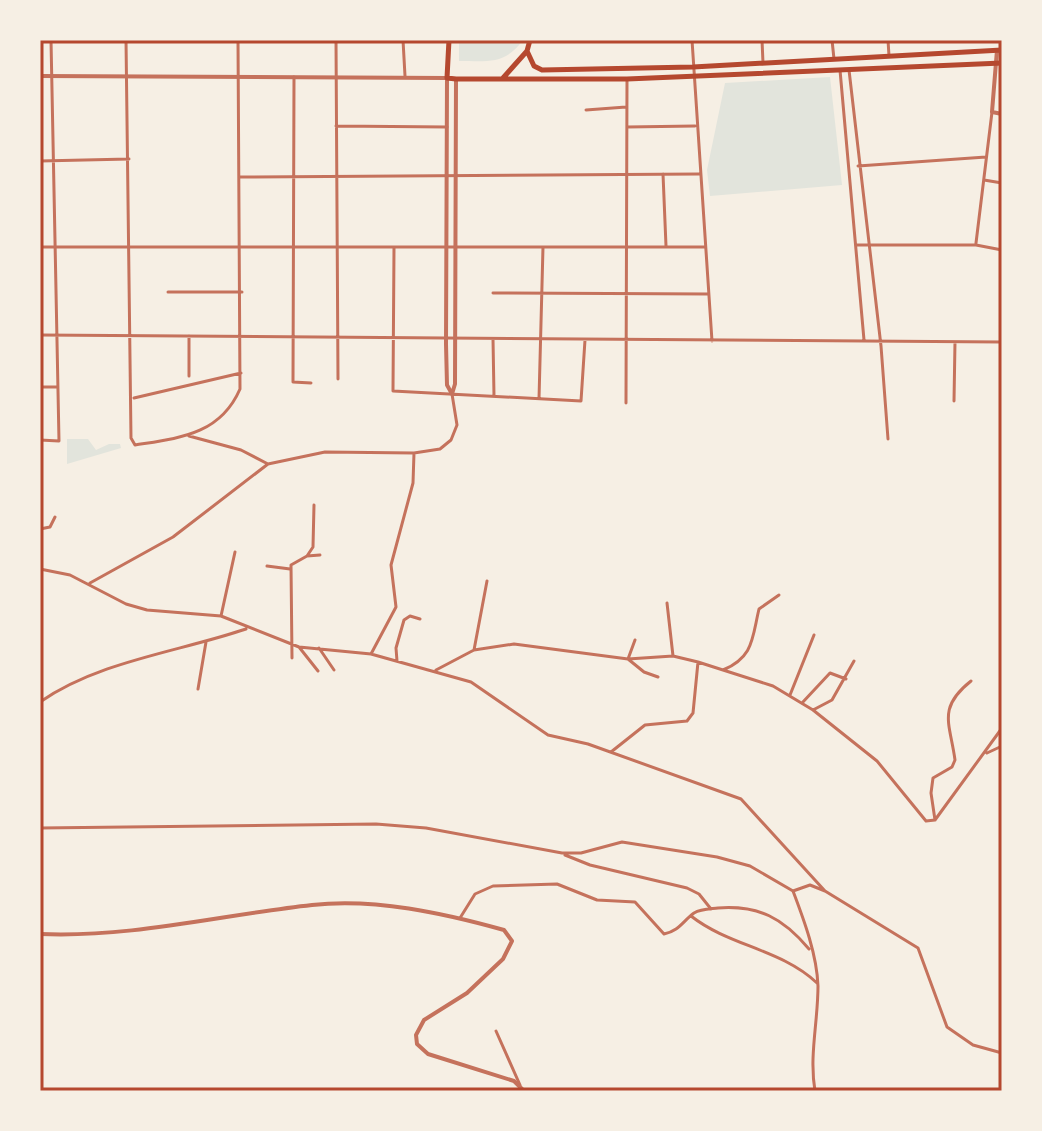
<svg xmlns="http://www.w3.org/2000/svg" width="1042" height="1131" font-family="'Asap Condensed',sans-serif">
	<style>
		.green { fill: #e2e4dc }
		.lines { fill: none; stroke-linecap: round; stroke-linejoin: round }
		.minor { stroke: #c5725c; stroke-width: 3 }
		.tertiary { stroke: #c5725c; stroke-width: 4 }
		.primary { stroke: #b5482f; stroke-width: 5 }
		.neatline { fill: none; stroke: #b5482f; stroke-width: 3 }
	</style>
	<rect width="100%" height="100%" fill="#f6efe4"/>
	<path class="green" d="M 459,40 L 523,40 C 505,65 488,61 459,61 Z
		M 830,77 L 842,185 L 710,196 L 707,170 L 725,83 Z
		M 67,439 L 88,439 L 96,450 L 109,444 L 120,444 L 121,448 L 67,464 Z"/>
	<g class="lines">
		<path class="minor" d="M 126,40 L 131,438 L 135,445 C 179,438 220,435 240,389 L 238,40
			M 336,40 L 338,379
			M 403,40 L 405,76
			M 692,40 L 712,341
			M 762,40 L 763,63
			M 832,40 L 834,59
			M 888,40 L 889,56
			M 840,70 L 864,340
			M 849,70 L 881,346 L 888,439
			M 294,77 L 293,382 L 311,383
			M 586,110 L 626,107
			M 336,126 L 447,127
			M 627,127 L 695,126
			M 40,161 L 129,159
			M 858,166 L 986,157
			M 663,174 L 666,246
			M 239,177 L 699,174
			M 984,180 L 1002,183
			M 976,243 L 992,112
			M 856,245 L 976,245 L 1002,250
			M 40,247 L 705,247
			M 394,248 L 393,391 L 581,401 L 585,340
			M 168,292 L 242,292
			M 493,293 L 708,294
			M 40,335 L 1002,342
			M 493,339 L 494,396
			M 189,376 L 189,336
			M 40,387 L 58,387
			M 134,398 L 241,373
			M 539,399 L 543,247
			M 954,401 L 955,342
			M 626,403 L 627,79
			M 189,436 L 241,450 L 268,464
			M 40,440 L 59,441 L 51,40
			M 40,529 L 50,527 L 55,517
			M 307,556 L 313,547 L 314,505
			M 267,566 L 290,569
			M 40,569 L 70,575 L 126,604 L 147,610 L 221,616 L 299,647 L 371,654 L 471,682 L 548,735 L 588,744 L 741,799 L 825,891
			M 90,583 L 173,537 L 268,464 L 325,452 L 414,453 L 440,449 L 451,440 L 457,425 L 452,394
			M 667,603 L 673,656
			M 221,616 L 235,552
			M 635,640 L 628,659 L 644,672 L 658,677
			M 299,647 L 318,671
			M 319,648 L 334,670
			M 474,650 L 487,581
			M 371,654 L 396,607 L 391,565 L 413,483 L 414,453
			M 292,658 L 291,565 L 307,556 L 320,555
			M 397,661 L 396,648 L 404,620 L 410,616 L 420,619
			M 436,670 L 474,650 L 514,644 L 628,659 L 673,656 L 698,662 L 773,686 L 813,710 L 877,761 L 926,821 L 935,820 L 1002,728
			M 723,670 C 754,657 752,638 759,609 L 779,595
			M 198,689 L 206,642
			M 790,695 L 814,635
			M 40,702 C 99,661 178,652 246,629
			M 802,703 L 830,673 L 846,679
			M 813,710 L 832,700 L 854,661
			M 611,752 L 645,725 L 687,721 L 693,713 L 698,662
			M 987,753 L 1002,746
			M 935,820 L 931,793 L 933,778 L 952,767 L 955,760 C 950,723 937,708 971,681
			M 40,828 L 376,824 L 426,828 L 562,853 L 581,853 L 622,842 L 717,857 L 750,866 L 793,891 C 804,920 817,955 818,986 C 818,1022 809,1056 815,1091
			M 565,855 L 590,865 L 687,888 L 699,894 L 711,909
			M 793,891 L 810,885 L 825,891 L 918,948 L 947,1027 L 973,1045 L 1002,1053
			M 691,916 C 729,946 781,949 817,983
			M 460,918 L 475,894 L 493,886 L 557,884 L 597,900 L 635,902 L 664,934 C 679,931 683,921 694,913 C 701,909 711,909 718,908 C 759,905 783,918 809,949
			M 496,1031 L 520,1085"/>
		<path class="tertiary" d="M 997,50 L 992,112 L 1002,114
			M 40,76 L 447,78 L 446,344 L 447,385 L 452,394
			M 452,394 L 455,384 L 456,79
			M 40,934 C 131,938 221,915 312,905 C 375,898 443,913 504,930 L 512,941 L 503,959 L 467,993 L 424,1020 L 416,1035 L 417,1044 L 428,1054 L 514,1081 L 524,1091"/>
		<path class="primary" d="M 449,40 L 447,78 L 456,79 L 627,79 L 1002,63
			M 527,51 L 534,66 L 542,70 L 693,67 L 1002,50
			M 503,78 L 527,51 L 530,40"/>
	</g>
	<rect width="1042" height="1131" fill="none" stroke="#f6efe4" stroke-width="84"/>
	<rect x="42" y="42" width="958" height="1047" class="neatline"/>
</svg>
